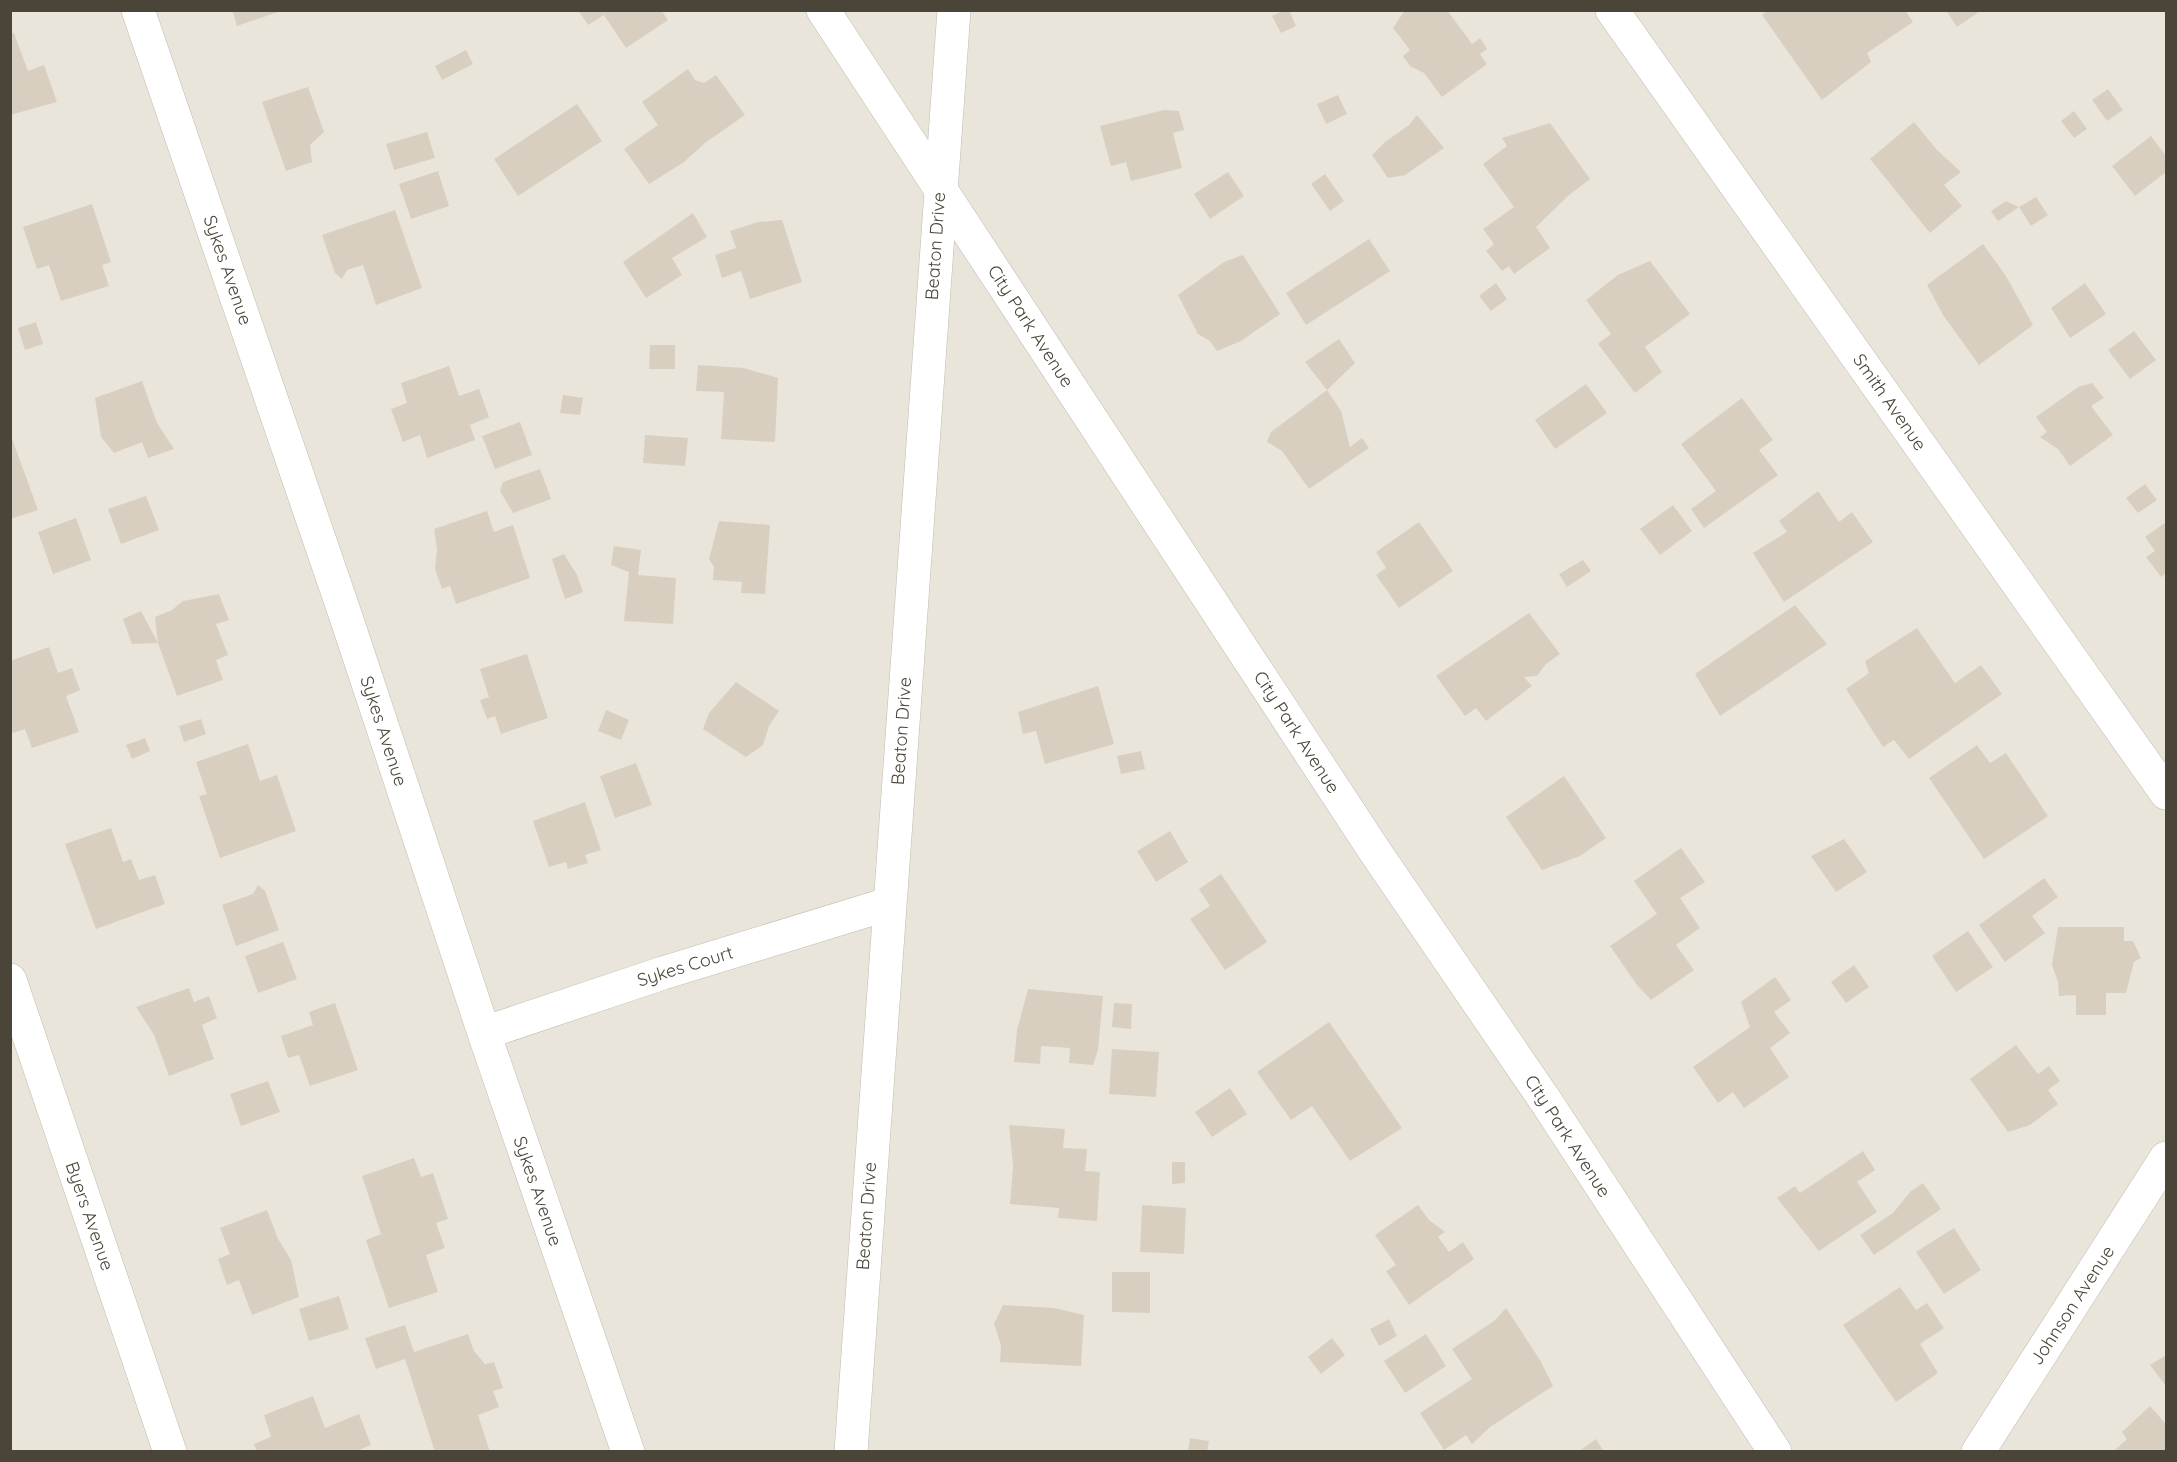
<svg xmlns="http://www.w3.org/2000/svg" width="2177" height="1462" font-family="Quicksand,sans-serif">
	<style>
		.residential { fill: #eae5da }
		.building { fill: #d8cfc1 }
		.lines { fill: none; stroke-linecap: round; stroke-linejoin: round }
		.minor-casing { stroke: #c2bbae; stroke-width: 34 }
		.tertiary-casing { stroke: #c2bbae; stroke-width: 34 }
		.minor { stroke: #fff; stroke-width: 33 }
		.tertiary { stroke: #fff; stroke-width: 33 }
		.labels { text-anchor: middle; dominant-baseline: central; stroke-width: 6; stroke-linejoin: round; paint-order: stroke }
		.street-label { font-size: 18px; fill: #4b4439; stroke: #fff }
	</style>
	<rect width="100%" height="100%" fill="#f6f3ec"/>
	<path class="residential" d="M 11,11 L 2166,11 L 2166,1451 L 11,1451 Z"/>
	<path class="building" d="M 232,10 L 280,10 L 281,11 L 237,26 Z
		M 578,10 L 661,10 L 668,20 L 626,48 L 604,15 L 588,25 Z
		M 1284,10 L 1289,10 L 1296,26 L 1281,33 L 1272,16 Z
		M 1405,10 L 1447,10 L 1472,44 L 1480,38 L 1487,49 L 1480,54 L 1487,64 L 1442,97 L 1424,73 L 1410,66 L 1403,56 L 1410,50 L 1393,28 Z
		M 1768,10 L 1905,10 L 1913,22 L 1867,53 L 1871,62 L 1822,100 L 1762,15 Z
		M 1946,10 L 1982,10 L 1957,27 Z
		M 14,33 L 28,71 L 44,65 L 57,102 L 10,115 L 10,34 Z
		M 466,50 L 473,64 L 442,80 L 435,66 Z
		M 688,69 L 695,80 L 704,83 L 716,75 L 745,115 L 705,143 L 684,162 L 649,184 L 624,149 L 658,125 L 642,102 Z
		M 308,87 L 324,132 L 310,145 L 312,162 L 286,171 L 262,102 Z
		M 2108,89 L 2123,110 L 2107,121 L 2092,100 Z
		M 1338,95 L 1347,114 L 1326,124 L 1317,104 Z
		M 577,104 L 602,141 L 518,196 L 494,159 Z
		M 1164,110 L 1179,111 L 1184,130 L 1173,133 L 1182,168 L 1131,181 L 1126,162 L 1111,166 L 1100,126 Z
		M 2074,111 L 2087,129 L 2074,138 L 2061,121 Z
		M 1417,115 L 1444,148 L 1405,175 L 1388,178 L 1372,155 L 1385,142 L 1409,125 Z
		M 1914,122 L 1937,150 L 1961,172 L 1944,185 L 1962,206 L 1930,233 L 1870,159 Z
		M 1550,123 L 1590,179 L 1569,195 L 1536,227 L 1550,248 L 1514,274 L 1509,266 L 1502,271 L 1486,251 L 1494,244 L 1483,229 L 1514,207 L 1483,164 L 1507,146 L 1502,138 Z
		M 427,132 L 435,158 L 394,170 L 386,144 Z
		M 2151,136 L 2166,156 L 2166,172 L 2135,196 L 2112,166 Z
		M 438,171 L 449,206 L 411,219 L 399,184 Z
		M 1228,172 L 1244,196 L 1210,219 L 1194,194 Z
		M 1325,174 L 1344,201 L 1330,211 L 1311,184 Z
		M 2036,197 L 2048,215 L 2031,226 L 2019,207 Z
		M 2006,201 L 2019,207 L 1998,221 L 1991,211 Z
		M 92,204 L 111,262 L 102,265 L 109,286 L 61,301 L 49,265 L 37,269 L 23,227 Z
		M 395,210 L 422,288 L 376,305 L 363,265 L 347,270 L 342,279 L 335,273 L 322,235 Z
		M 693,213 L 707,237 L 672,258 L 682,275 L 646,298 L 623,262 Z
		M 782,220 L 802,282 L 750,299 L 741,271 L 722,278 L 715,255 L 736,248 L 730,231 L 758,222 Z
		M 1369,239 L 1390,271 L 1306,325 L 1286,293 Z
		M 1983,244 L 2006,276 L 2033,325 L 1979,365 L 1943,315 L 1927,285 Z
		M 1243,255 L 1280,314 L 1241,341 L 1217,351 L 1210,341 L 1198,334 L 1178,295 L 1224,262 Z
		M 1650,261 L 1690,314 L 1645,347 L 1662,372 L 1635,393 L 1598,344 L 1611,334 L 1586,300 L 1618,275 Z
		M 1496,283 L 1507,299 L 1491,311 L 1479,296 Z
		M 2085,283 L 2106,314 L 2070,338 L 2051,308 Z
		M 36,322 L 43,344 L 25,350 L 18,328 Z
		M 2134,331 L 2156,360 L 2130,379 L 2108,350 Z
		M 1339,339 L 1355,363 L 1327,390 L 1305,362 Z
		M 650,345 L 675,345 L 675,369 L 649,369 Z
		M 698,365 L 744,368 L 778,378 L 775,442 L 721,439 L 724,392 L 696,391 Z
		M 449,366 L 459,396 L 479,389 L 489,417 L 470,425 L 475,440 L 427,458 L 420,435 L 403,442 L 391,409 L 407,403 L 401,383 Z
		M 142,381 L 157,423 L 174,449 L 148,458 L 142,442 L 114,453 L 101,437 L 95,398 Z
		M 2092,383 L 2104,398 L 2091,406 L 2113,435 L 2070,466 L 2058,449 L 2040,437 L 2047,432 L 2036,417 L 2078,387 Z
		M 1586,384 L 1607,413 L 1555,449 L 1535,420 Z
		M 1327,390 L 1341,411 L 1350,447 L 1362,438 L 1369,448 L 1309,489 L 1282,451 L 1267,442 L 1271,432 Z
		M 563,395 L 583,398 L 580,415 L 560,413 Z
		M 1742,398 L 1773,440 L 1759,450 L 1778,475 L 1704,528 L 1691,509 L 1716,491 L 1681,444 Z
		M 520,422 L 532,455 L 495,469 L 482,436 Z
		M 10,433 L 38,510 L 10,519 Z
		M 645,435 L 688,438 L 685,466 L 643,463 Z
		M 540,469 L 551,499 L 513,513 L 500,491 L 503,482 Z
		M 2145,484 L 2157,500 L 2138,513 L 2126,498 Z
		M 1818,491 L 1839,522 L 1852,512 L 1873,542 L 1784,602 L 1753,553 L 1787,532 L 1779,521 Z
		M 146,496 L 159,530 L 121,544 L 108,509 Z
		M 1673,505 L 1692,531 L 1660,555 L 1640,529 Z
		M 487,511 L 494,532 L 513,525 L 530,578 L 456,604 L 450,586 L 442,589 L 435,569 L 437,549 L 434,529 Z
		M 76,518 L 91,560 L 53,574 L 38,532 Z
		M 719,521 L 770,525 L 765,594 L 741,593 L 742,582 L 713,580 L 714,567 L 709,559 Z
		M 1419,522 L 1453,571 L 1399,608 L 1376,575 L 1386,568 L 1376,552 Z
		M 2166,522 L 2166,573 L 2161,577 L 2146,557 L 2155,551 L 2145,537 Z
		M 614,546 L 641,550 L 638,575 L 676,578 L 673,624 L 624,621 L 629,572 L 611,565 Z
		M 564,554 L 577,575 L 583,592 L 565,599 L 552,559 Z
		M 1583,560 L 1591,571 L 1567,587 L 1559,574 Z
		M 219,594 L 229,620 L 216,624 L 228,655 L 216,660 L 223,680 L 177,696 L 158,643 L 132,644 L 123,619 L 141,611 L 158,643 L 155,617 L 172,610 L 183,601 Z
		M 1795,605 L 1827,644 L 1720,716 L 1695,674 Z
		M 1529,613 L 1560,654 L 1546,664 L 1537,676 L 1524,677 L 1532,686 L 1486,721 L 1476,708 L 1465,716 L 1436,676 Z
		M 1917,628 L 1955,683 L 1981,665 L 2002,694 L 1909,759 L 1894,740 L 1883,747 L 1846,689 L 1869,673 L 1865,661 Z
		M 49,647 L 58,673 L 72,668 L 80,690 L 66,696 L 79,732 L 32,748 L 25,729 L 13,733 L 10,728 L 10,661 Z
		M 527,654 L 548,718 L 501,734 L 495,716 L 487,719 L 480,700 L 489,697 L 480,669 Z
		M 736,682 L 779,711 L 769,726 L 763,745 L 746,757 L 703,729 L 709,713 Z
		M 1098,686 L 1114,744 L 1045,764 L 1036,731 L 1023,734 L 1018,712 Z
		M 606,710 L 629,720 L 621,740 L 598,731 Z
		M 201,719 L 206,734 L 184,742 L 179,726 Z
		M 145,738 L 150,751 L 132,759 L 126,745 Z
		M 248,744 L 260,781 L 277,775 L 296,831 L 220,858 L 199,796 L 207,794 L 196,762 Z
		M 1977,745 L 1990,763 L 2006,753 L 2048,816 L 1984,859 L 1929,778 Z
		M 1141,751 L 1145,769 L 1121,774 L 1117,756 Z
		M 636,763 L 652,805 L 615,818 L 600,776 Z
		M 1564,776 L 1606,838 L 1580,856 L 1542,870 L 1506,817 Z
		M 585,802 L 601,850 L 585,855 L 588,863 L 568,869 L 566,862 L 549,867 L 533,821 Z
		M 111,828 L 123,862 L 131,859 L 139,880 L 155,875 L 165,904 L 96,929 L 65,844 Z
		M 1170,831 L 1188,862 L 1156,882 L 1137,851 Z
		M 1844,839 L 1867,872 L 1836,892 L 1811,856 Z
		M 1681,848 L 1705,882 L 1680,898 L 1700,928 L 1676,945 L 1694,970 L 1651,1000 L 1637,985 L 1610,946 L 1657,914 L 1634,881 Z
		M 1221,874 L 1267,942 L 1225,970 L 1190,919 L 1210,906 L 1199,889 Z
		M 2044,878 L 2058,897 L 2032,916 L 2045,933 L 2005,962 L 1979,925 Z
		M 258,885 L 265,891 L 279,930 L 236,946 L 222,905 L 253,894 Z
		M 2058,927 L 2124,927 L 2124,941 L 2133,941 L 2141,958 L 2134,962 L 2126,993 L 2106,993 L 2106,1015 L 2076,1015 L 2076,995 L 2059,996 L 2058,982 L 2052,965 Z
		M 1968,931 L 1993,967 L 1956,992 L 1932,956 Z
		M 283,942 L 297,979 L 258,993 L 245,956 Z
		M 1854,965 L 1869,987 L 1846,1003 L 1831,982 Z
		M 1775,977 L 1791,1000 L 1774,1012 L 1790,1033 L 1770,1048 L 1789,1077 L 1744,1108 L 1733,1092 L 1718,1103 L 1693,1067 L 1750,1027 L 1741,1002 Z
		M 189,988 L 194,1002 L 209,996 L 217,1018 L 202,1025 L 214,1059 L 169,1076 L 154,1035 L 136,1007 Z
		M 1028,989 L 1103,996 L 1098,1050 L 1093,1065 L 1069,1063 L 1070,1048 L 1041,1046 L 1040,1064 L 1014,1062 L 1017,1030 Z
		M 335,1003 L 358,1070 L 310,1086 L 299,1055 L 288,1058 L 281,1036 L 313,1025 L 309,1012 Z
		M 1114,1003 L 1132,1004 L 1131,1029 L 1112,1027 Z
		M 1329,1022 L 1402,1128 L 1350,1161 L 1312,1106 L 1291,1120 L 1257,1072 Z
		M 2016,1045 L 2038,1074 L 2049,1066 L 2060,1081 L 2048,1090 L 2058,1104 L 2030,1125 L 2008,1132 L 1970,1079 Z
		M 1112,1049 L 1159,1052 L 1156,1097 L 1109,1094 Z
		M 268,1081 L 280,1112 L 241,1126 L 230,1094 Z
		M 1230,1088 L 1247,1114 L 1212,1137 L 1195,1112 Z
		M 1009,1125 L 1065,1129 L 1063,1148 L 1087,1149 L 1085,1171 L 1100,1172 L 1097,1221 L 1058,1218 L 1059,1208 L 1010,1204 L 1013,1166 Z
		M 1863,1151 L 1875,1170 L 1857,1182 L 1877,1212 L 1819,1251 L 1777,1198 L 1795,1186 L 1800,1193 Z
		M 414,1158 L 421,1177 L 433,1173 L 448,1219 L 436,1223 L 445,1248 L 426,1255 L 438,1292 L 389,1308 L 366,1240 L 381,1234 L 362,1176 Z
		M 1172,1162 L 1185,1162 L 1185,1183 L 1172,1184 Z
		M 1923,1183 L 1941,1209 L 1874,1255 L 1860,1235 L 1893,1213 L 1911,1191 Z
		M 1142,1205 L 1186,1208 L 1184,1254 L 1140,1252 Z
		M 1418,1205 L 1429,1220 L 1445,1232 L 1438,1237 L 1449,1252 L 1463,1242 L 1474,1259 L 1409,1305 L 1386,1271 L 1396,1265 L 1375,1235 Z
		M 267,1210 L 278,1239 L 291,1260 L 299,1297 L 252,1315 L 239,1280 L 227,1285 L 218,1259 L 230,1254 L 220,1228 Z
		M 1954,1228 L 1981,1270 L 1944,1294 L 1916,1252 Z
		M 1112,1272 L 1150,1272 L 1150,1313 L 1112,1312 Z
		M 1900,1287 L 1916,1310 L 1927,1303 L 1944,1328 L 1920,1344 L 1938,1373 L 1896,1402 L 1843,1325 Z
		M 339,1296 L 349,1329 L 309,1341 L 299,1309 Z
		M 1003,1305 L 1054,1308 L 1084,1315 L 1081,1366 L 1000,1362 L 1001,1345 L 994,1324 Z
		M 1506,1308 L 1540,1360 L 1553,1386 L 1490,1427 L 1472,1444 L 1466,1435 L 1444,1450 L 1420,1413 L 1472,1379 L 1452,1349 L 1494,1321 Z
		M 1389,1319 L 1397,1336 L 1379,1346 L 1370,1329 Z
		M 405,1325 L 414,1352 L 468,1334 L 474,1351 L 485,1364 L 494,1362 L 503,1388 L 493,1391 L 499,1407 L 478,1415 L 490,1452 L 435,1452 L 405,1359 L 376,1369 L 365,1338 Z
		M 1426,1334 L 1446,1366 L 1405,1393 L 1384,1361 Z
		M 1332,1338 L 1345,1355 L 1321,1374 L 1308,1357 Z
		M 2166,1355 L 2166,1386 L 2150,1365 Z
		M 313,1396 L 325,1428 L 359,1414 L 371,1445 L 354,1452 L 257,1452 L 254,1444 L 271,1437 L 264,1415 Z
		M 2150,1406 L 2166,1424 L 2166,1452 L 2113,1452 L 2127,1439 L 2122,1432 Z
		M 1190,1438 L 1209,1441 L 1207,1452 L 1188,1452 Z
		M 1596,1439 L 1604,1452 L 1578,1452 Z"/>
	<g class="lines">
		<g class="minor-casing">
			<path id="minor" d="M 138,10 L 346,617 L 484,1033 L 628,1452
				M 1612,10 L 2166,793
				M 10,980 L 170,1452
				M 484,1033 L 663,973 L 888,904
				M 851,1452 L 954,10
				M 1978,1452 L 2166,1158"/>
		</g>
		<g class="tertiary-casing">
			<path id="tertiary" d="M 823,10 L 1376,853 L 1547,1103 L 1775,1452"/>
		</g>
		<use href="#minor" class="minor"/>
		<use href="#tertiary" class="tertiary"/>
	</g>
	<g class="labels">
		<g class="street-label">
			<text transform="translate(935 246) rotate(-86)">Beaton Drive</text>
			<text transform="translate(228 270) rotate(71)">Sykes Avenue</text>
			<text transform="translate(1031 326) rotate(57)">City Park Avenue</text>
			<text transform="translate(1890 402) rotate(55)">Smith Avenue</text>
			<text transform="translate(384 731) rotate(72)">Sykes Avenue</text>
			<text transform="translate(901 731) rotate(-86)">Beaton Drive</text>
			<text transform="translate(1297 732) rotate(57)">City Park Avenue</text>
			<text transform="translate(685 966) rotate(-17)">Sykes Court</text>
			<text transform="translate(1568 1136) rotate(57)">City Park Avenue</text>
			<text transform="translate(538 1191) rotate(71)">Sykes Avenue</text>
			<text transform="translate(90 1216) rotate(71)">Byers Avenue</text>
			<text transform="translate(866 1216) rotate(-86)">Beaton Drive</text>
			<text transform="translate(2072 1305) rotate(-57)">Johnson Avenue</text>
		</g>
	</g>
	<rect width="2177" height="1462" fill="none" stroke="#4b4439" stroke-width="24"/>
</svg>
